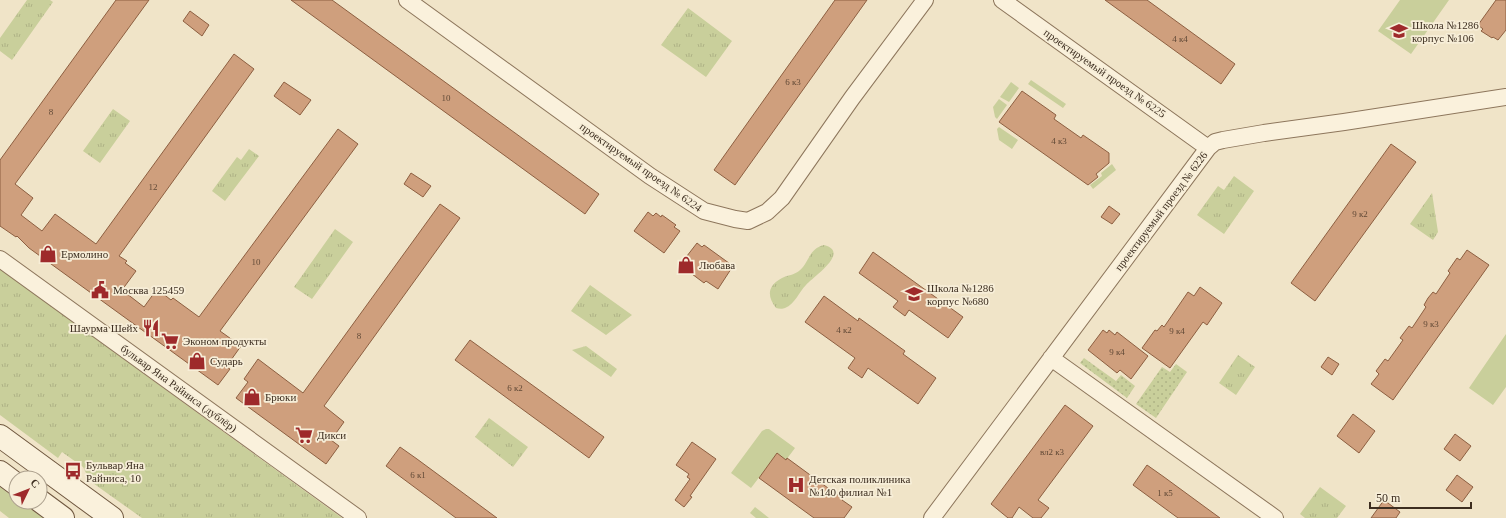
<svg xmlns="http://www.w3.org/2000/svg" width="1506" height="518" font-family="'Times New Roman',serif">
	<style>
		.grass { fill: #c9cf9b }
		.park { fill: url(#park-tufts) }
		.garden { fill: url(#garden-dots) }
		.building { fill: #cf9f7d; stroke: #8d5f41 }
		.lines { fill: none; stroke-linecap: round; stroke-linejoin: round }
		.street-casing { stroke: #8d765c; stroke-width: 18 }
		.secondary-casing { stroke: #6f573f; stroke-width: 24 }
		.street { stroke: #faf1dc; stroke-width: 16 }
		.secondary { stroke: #faf1dc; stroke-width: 22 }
		.labels { text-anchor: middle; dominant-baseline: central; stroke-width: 3.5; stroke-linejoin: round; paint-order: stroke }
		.number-label { font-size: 9px; fill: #624a37 }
		.poi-label { font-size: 11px; fill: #3d2e20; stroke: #f7eed8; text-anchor: start }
		.street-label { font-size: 11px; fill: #3d2e20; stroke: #f7eed8 }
	</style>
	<defs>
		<pattern id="park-tufts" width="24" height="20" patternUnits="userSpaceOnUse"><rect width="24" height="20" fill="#c9cf9b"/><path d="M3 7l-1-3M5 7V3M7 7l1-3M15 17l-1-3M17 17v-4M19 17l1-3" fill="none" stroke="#aeb285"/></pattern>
		<pattern id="garden-dots" width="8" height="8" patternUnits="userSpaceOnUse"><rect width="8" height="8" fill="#c9cf9b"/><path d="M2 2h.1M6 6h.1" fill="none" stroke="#aeb285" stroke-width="1.8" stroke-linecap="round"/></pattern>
	</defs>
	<rect width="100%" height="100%" fill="#f0e4c8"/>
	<path class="grass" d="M 1400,0 L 1449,0 L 1411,54 L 1378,31 Z
		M 1031,80 L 1066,104 L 1063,108 L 1028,84 Z
		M 1011,82 L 1019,88 L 1009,102 L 1000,97 Z
		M 999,99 L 1007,105 L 997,119 L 995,117 L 993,107 Z
		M 999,127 L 1018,140 L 1012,149 L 999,140 L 997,129 Z
		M 1112,164 L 1116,170 L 1093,189 L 1090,185 L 1102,176 L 1101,173 Z
		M 1506,334 L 1506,387 L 1493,405 L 1469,388 Z
		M 766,429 L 769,429 L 795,448 L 786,460 L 777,454 L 751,488 L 731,473 L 762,431 Z
		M 0,487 L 16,499 L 16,502 L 21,502 L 43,518 L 9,518 L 0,511 Z
		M 755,507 L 769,518 L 756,518 L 750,513 Z"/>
	<path class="park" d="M 27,0 L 50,0 L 53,2 L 12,60 L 0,51 L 0,38 Z
		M 688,8 L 732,41 L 706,77 L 661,45 Z
		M 113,109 L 130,121 L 100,163 L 83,151 Z
		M 249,149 L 259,156 L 225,201 L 212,191 L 237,157 L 241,160 Z
		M 1234,176 L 1254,191 L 1224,234 L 1197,215 L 1218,186 L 1224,190 Z
		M 1432,193 L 1438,232 L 1433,240 L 1410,224 Z
		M 335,229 L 353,242 L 312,299 L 294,287 Z
		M 824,245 C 851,252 813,277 806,285 C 799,292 795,304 785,308 C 783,309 779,309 776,308 C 767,296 767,286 782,278 C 788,275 794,275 799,271 C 810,262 808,249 824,245 Z
		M 0,269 L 342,518 L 142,518 L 90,481 L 93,478 L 86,473 L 83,467 L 62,452 L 58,458 L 0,415 Z
		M 590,285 L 632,315 L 606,335 L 571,311 Z
		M 586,346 L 617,369 L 611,377 L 572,350 Z
		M 1238,355 L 1255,367 L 1236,395 L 1219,383 Z
		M 489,418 L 528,447 L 513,467 L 475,437 Z
		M 1320,487 L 1346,506 L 1337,518 L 1305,518 L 1300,514 Z"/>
	<path class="garden" d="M 1084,358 L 1116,381 L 1121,375 L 1135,386 L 1127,398 L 1080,363 Z
		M 1176,364 L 1187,372 L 1156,418 L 1136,404 L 1162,367 L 1170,372 Z"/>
	<path class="building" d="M 116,0 L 149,0 L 15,184 L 33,198 L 21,215 L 42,231 L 55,214 L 96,244 L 234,54 L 254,69 L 119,256 L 127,261 L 125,263 L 136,271 L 122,290 L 144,307 L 157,289 L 171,300 L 173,298 L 199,317 L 338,129 L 358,144 L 220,331 L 241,346 L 226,367 L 230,369 L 218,385 L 29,248 L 17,236 L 16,237 L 0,226 L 0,160 Z
		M 291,0 L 332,0 L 599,194 L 585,214 Z
		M 835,0 L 867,0 L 735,185 L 714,170 Z
		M 1105,0 L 1147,0 L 1235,64 L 1221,84 Z
		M 1496,0 L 1506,0 L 1506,30 L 1498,40 L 1493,37 L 1492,38 L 1481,31 L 1483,29 L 1478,25 Z
		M 190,11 L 209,25 L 202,36 L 183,21 Z
		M 284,82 L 311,100 L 300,115 L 274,96 Z
		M 1022,91 L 1056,115 L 1054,119 L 1081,138 L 1083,135 L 1109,153 L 1109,163 L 1096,174 L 1098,177 L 1088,185 L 999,122 Z
		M 1391,144 L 1416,162 L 1315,301 L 1291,283 Z
		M 411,173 L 431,186 L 423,197 L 404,184 Z
		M 440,204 L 460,218 L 324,406 L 344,422 L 331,440 L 339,446 L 326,464 L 236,398 L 248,382 L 244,379 L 258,359 L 303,393 Z
		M 1109,206 L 1120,214 L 1112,224 L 1101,217 Z
		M 648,212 L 653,216 L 656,213 L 661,217 L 662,215 L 676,225 L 674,227 L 680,231 L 664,253 L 634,231 Z
		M 697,243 L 702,247 L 704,245 L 733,266 L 718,289 L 706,281 L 704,283 L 680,265 Z
		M 1467,250 L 1489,265 L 1393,400 L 1371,384 L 1379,374 L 1376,371 L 1385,359 L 1388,361 L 1403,340 L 1400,338 L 1409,326 L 1412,328 L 1426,307 L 1424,305 L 1428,298 L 1433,292 L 1436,294 L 1450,273 L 1448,271 L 1457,258 L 1460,260 Z
		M 873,252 L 963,317 L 948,338 L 909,310 L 905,316 L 893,307 L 898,301 L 859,273 Z
		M 1200,287 L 1222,303 L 1207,325 L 1203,322 L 1170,368 L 1142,348 L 1155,330 L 1157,331 L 1162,325 L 1164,327 L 1188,292 L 1194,296 Z
		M 824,296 L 858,321 L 859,318 L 905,351 L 903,354 L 936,378 L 918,404 L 868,368 L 862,378 L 848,368 L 855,358 L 805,322 Z
		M 1103,330 L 1107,333 L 1109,330 L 1115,335 L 1117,332 L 1148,356 L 1131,379 L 1120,370 L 1117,373 L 1088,350 Z
		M 470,340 L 604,437 L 589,458 L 455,360 Z
		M 1328,357 L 1339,364 L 1332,375 L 1321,367 Z
		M 1065,405 L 1093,426 L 1038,500 L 1049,508 L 1041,518 L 1033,518 L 1019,507 L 1012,518 L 1008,518 L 991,504 Z
		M 1353,414 L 1375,431 L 1359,453 L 1337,436 Z
		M 1455,434 L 1471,446 L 1460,461 L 1444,449 Z
		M 692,442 L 716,459 L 690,496 L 692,497 L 684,507 L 675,500 L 690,479 L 687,477 L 689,474 L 676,465 Z
		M 400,447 L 417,459 L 497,518 L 456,518 L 386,466 Z
		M 777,453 L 786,460 L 787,458 L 843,499 L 842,500 L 852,507 L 844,518 L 814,518 L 759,478 Z
		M 1147,465 L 1164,477 L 1220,518 L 1178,518 L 1133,485 Z
		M 1457,475 L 1473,487 L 1462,502 L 1446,490 Z
		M 1384,500 L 1400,512 L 1396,518 L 1371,518 Z"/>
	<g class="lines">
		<g class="street-casing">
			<path id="street" d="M 407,0 L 650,176 L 704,211 L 735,219 L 748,221 L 767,212 L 782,198 L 852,98 L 925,0
				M 1002,0 L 1208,148
				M 0,259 L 358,518
				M 1051,358 L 1275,518
				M 932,518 L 1208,148 L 1215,142 L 1223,140 L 1264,133 L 1344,122 L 1506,97"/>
		</g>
		<g class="secondary-casing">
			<path id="secondary" d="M 0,436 L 112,518
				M 0,472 L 16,484
				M 40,501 L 63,518"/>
		</g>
		<use href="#street" class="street"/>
		<use href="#secondary" class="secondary"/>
	</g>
	<defs>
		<g id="school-bare" transform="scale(1.38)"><path d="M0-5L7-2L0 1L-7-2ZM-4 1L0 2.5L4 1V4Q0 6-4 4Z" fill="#9e2a2b" stroke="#f7eed8" stroke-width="2.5" paint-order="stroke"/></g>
		<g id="shop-bare" transform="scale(1.38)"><path d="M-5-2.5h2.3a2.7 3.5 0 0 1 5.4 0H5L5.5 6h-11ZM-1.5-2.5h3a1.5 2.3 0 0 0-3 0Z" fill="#9e2a2b" stroke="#f7eed8" stroke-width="2.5" paint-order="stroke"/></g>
		<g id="civic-bare" transform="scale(1.38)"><path d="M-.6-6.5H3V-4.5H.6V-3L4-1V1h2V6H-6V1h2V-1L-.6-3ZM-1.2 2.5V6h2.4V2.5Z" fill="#9e2a2b" stroke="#f7eed8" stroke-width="2.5" paint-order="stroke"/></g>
		<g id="restaurant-bare" transform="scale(1.38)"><path d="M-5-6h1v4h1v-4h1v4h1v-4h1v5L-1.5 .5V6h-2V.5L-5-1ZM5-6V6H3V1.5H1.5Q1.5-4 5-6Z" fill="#9e2a2b" stroke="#f7eed8" stroke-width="2.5" paint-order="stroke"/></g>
		<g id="supermarket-bare" transform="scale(1.38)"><path d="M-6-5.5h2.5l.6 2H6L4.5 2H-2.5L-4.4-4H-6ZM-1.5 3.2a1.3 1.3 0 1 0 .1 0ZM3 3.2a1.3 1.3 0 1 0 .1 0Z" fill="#9e2a2b" stroke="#f7eed8" stroke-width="2.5" paint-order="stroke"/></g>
		<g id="bus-bare" transform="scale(1.38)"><path d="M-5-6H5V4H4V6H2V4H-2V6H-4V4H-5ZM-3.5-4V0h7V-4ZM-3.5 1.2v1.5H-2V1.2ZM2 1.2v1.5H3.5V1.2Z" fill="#9e2a2b" stroke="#f7eed8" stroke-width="2.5" paint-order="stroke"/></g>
		<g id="hospital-bare" transform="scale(1.38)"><path d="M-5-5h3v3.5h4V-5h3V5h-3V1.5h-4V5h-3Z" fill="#9e2a2b" stroke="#f7eed8" stroke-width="2.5" paint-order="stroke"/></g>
	</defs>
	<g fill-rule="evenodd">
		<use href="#school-bare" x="1399" y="31"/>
		<use href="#shop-bare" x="48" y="254"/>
		<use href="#shop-bare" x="686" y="265"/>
		<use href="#civic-bare" x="100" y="290"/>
		<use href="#school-bare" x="914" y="294"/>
		<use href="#restaurant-bare" x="151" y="328"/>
		<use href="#supermarket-bare" x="170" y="341"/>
		<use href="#shop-bare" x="197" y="361"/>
		<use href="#shop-bare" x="252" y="397"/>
		<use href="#supermarket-bare" x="304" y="435"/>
		<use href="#bus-bare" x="73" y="471"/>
		<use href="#hospital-bare" x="796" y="485"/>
	</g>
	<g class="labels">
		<g class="number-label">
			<text x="1180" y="39">4 к4</text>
			<text x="793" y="82">6 к3</text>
			<text x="446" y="98">10</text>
			<text x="51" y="112">8</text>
			<text x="1059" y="141">4 к3</text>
			<text x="153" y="187">12</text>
			<text x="1360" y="214">9 к2</text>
			<text x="256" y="262">10</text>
			<text x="1431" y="324">9 к3</text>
			<text x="844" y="330">4 к2</text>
			<text x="1177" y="331">9 к4</text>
			<text x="359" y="336">8</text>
			<text x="1117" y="352">9 к4</text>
			<text x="515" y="388">6 к2</text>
			<text x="1052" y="452">вл2 к3</text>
			<text x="418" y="475">6 к1</text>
			<text x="1165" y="493">1 к5</text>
		</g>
		<g class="poi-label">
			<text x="1412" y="25">Школа №1286<tspan x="1412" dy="13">корпус №106</tspan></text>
			<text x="61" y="254">Ермолино</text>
			<text x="699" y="265">Любава</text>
			<text x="927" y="288">Школа №1286<tspan x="927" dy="13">корпус №680</tspan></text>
			<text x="113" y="290">Москва 125459</text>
			<text x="138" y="328" text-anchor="end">Шаурма Шейх</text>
			<text x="183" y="341">Эконом продукты</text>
			<text x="210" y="361">Сударь</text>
			<text x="265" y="397">Брюки</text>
			<text x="317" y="435">Дикси</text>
			<text x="86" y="465">Бульвар Яна<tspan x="86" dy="13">Райниса, 10</tspan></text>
			<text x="809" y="479">Детская поликлиника<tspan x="809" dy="13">№140 филиал №1</tspan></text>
		</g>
		<g class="street-label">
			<text transform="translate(1105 73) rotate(35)">проектируемый проезд № 6225</text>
			<text transform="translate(641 167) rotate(35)">проектируемый проезд № 6224</text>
			<text transform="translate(1161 211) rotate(-53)">проектируемый проезд № 6226</text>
			<text transform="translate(179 388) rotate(36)">бульвар Яна Райниса (дублёр)</text>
		</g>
	</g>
	<g transform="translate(28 490) rotate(47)"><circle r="19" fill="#f7eed8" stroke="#ada18e"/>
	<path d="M0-3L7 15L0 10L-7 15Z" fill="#9e2a2b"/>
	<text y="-6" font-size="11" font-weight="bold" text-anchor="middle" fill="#3d2e20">С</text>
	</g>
	<path d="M1370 502v6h101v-6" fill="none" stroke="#3d2e20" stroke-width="2"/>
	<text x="1376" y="502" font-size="12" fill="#3d2e20" stroke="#f7eed8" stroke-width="3" paint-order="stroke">50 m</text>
</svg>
